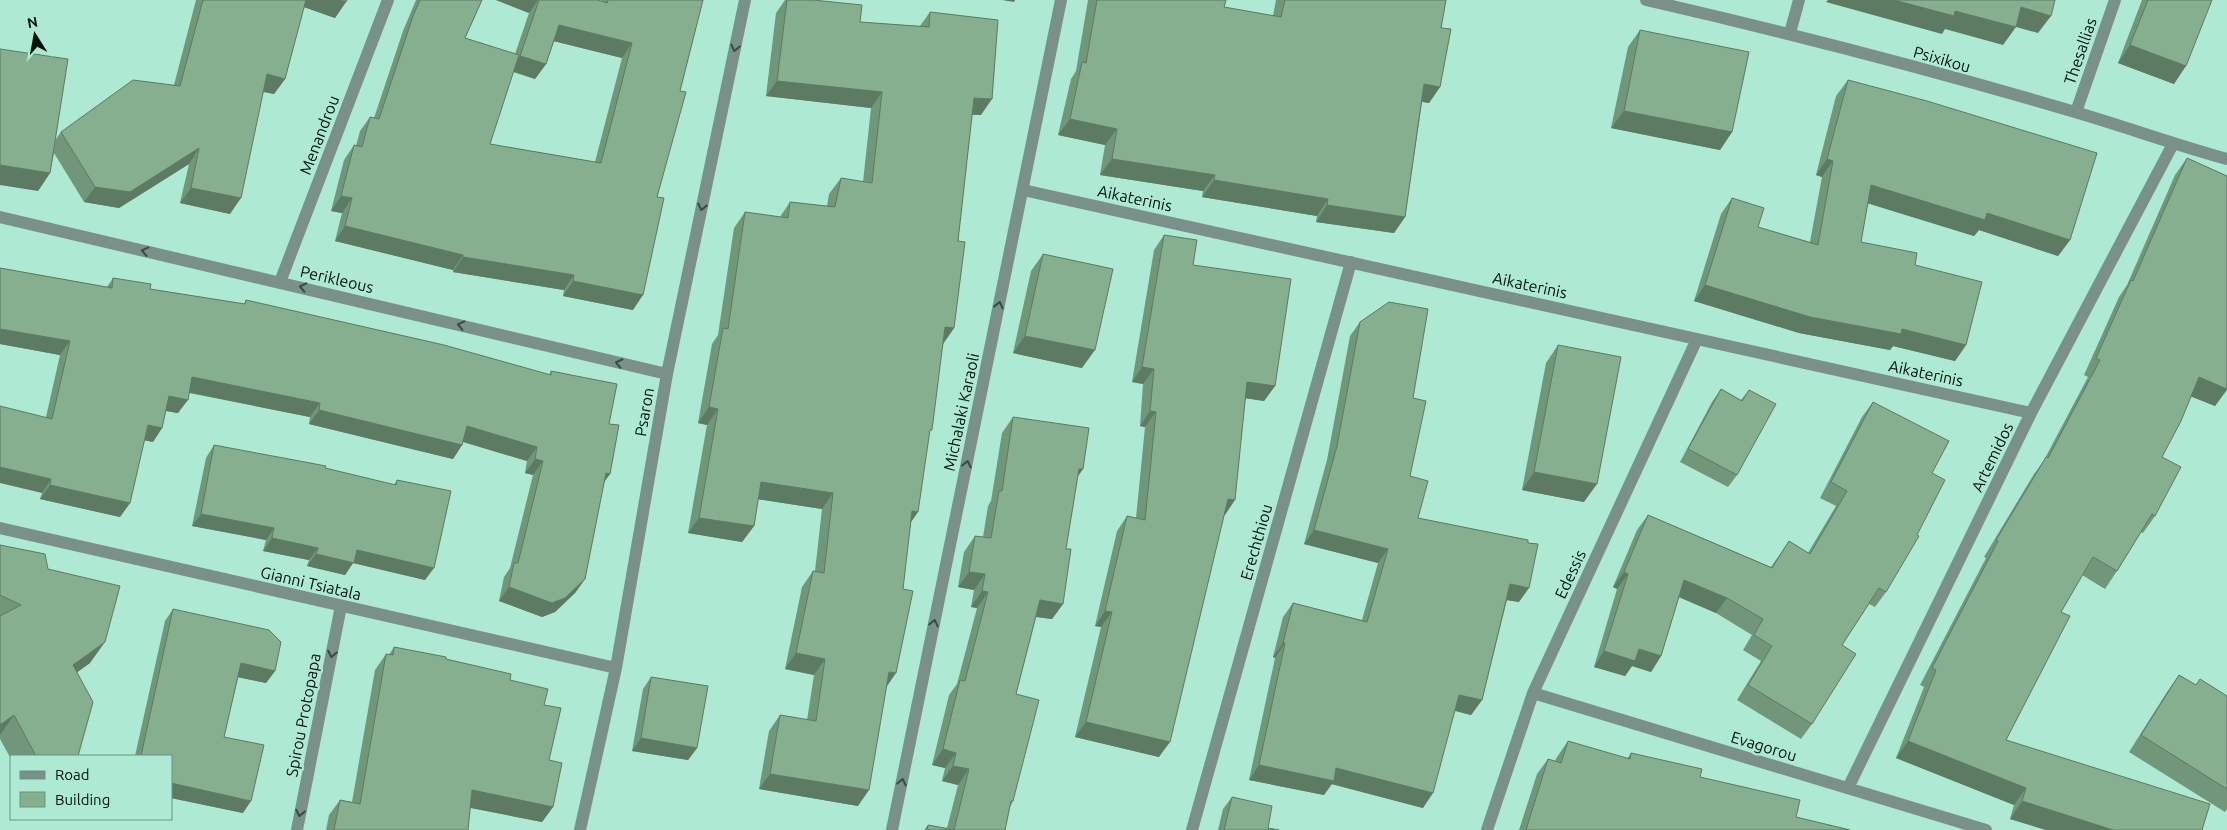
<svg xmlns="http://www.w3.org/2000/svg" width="2227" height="830" font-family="Ubuntu,sans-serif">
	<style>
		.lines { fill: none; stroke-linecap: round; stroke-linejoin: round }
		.minor { stroke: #799188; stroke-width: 12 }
		.wall { fill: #72967a; fill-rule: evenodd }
		.shaded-wall { fill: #5d7a63 }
		.building { fill: #85af8e; stroke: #5d7a63 }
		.oneway { stroke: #364b43 }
		.labels { text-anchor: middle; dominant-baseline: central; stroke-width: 4.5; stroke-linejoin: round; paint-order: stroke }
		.street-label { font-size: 16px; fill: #00120b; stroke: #aee9d4 }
	</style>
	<rect width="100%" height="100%" fill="#aee9d4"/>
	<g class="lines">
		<path class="minor" d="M 1646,0 C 1790,33 1933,70 2075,112 C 2126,127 2176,145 2227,159
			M 1790,33 L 1799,0
			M 2076,112 L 2115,0
			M 1023,190 L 2031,413
			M 0,217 L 667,374
			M 280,282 L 388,0
			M 0,528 L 616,668
			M 1533,693 L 1986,830
			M 1848,788 L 2031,413 L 2173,144
			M 297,830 L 341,606
			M 580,830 L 616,668 L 667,374 L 745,0
			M 892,830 L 1061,0
			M 1192,830 L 1351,262
			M 1487,830 L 1533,693 L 1697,339"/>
	</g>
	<path class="wall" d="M 196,0 L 347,0 L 335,18 L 304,7 L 285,79 L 274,94 L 263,92 L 230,214 L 180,203 L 189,164 L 119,208 L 84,202 L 54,153 L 50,173 L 38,191 L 56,139 L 61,132 L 174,85 Z
		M 416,0 L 482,0 L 465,38 L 515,54 L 529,13 L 496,0 L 598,0 L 601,1 L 602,0 L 703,0 L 680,91 L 633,310 L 563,296 L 564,290 L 453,272 L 453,270 L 335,241 L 342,213 L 331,211 L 344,160 L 354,145 L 356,146 L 360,131 L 370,117 L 374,118 L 403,31 ZM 554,41 L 622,58 L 595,162 L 490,144 L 513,72 L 535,79 L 546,64 Z
		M 785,0 L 813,0 L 860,22 L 920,26 L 930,12 L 981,115 L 972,115 L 958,241 L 954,328 L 943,344 L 929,434 L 911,522 L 886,687 L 858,806 L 759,789 L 769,731 L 780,715 L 807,720 L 814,675 L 785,669 L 802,587 L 813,571 L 815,571 L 822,509 L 758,499 L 754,526 L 742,542 L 688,533 L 707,425 L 698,423 L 712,344 L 718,335 L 734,228 L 745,212 L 780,217 L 790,202 L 827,206 L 829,194 L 841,178 L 863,182 L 871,108 L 766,96 L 776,13 Z
		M 1088,0 L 1226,0 L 1224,7 L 1273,16 L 1276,0 L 1446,0 L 1441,28 L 1440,87 L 1429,103 L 1422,102 L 1405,217 L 1394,233 L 1316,222 L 1317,216 L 1202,197 L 1203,191 L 1100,175 L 1105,145 L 1058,135 L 1071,79 L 1076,71 Z
		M 2142,0 L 2212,0 L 2174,84 L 2118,63 Z
		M 1640,30 L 1732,132 L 1720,150 L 1611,128 L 1628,47 Z
		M 1848,80 L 2070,240 L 2058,256 L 1979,230 L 1974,236 L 1868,203 L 1861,242 L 1915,265 L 1966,345 L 1955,361 L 1893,346 L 1890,350 L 1799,333 L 1694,301 L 1721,214 L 1732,198 L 1758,227 L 1810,242 L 1822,177 L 1816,175 L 1836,96 Z
		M 2187,158 L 2227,176 L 2227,390 L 2215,406 L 2191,396 L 2162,457 L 2155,516 L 2143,533 L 2141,532 L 2117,571 L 2105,589 L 2082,575 L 2061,612 L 2006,740 L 2202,830 L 2046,830 L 2010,819 L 2014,805 L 1896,758 L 1924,687 L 1920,685 L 1986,558 L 1984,557 L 2034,474 L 2043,462 L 2088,377 L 2084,375 L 2119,297 L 2127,285 L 2175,175 Z
		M 1164,235 L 1193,265 L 1275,386 L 1264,401 L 1246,398 L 1225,515 L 1224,515 L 1159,757 L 1075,737 L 1101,627 L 1095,626 L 1117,531 L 1127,516 L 1136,518 L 1145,427 L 1140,426 L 1143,384 L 1132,382 L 1154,250 Z
		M 1043,254 L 1082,368 L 1013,353 L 1031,271 Z
		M 0,268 L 107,287 L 113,278 L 150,289 L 244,304 L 246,300 L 549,375 L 551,371 L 609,424 L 610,474 L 604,481 L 585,579 L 575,593 L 555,612 L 542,617 L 499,601 L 504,577 L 510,568 L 533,475 L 525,473 L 527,461 L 463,442 L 462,445 L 453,459 L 309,424 L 310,417 L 189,393 L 178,413 L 166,411 L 162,428 L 153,442 L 144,440 L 130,503 L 120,517 L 40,499 L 42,493 L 46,417 L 60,355 L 0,344 Z
		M 1360,322 L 1413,398 L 1410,476 L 1418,518 L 1519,602 L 1507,600 L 1482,700 L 1471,715 L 1455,711 L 1423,808 L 1331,784 L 1324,795 L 1249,780 L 1275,658 L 1273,657 L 1283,617 L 1293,603 L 1362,620 L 1378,563 L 1304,544 L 1327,460 L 1350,336 Z
		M 1558,345 L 1584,502 L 1522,490 L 1546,363 Z
		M 1721,389 L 1741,400 L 1749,390 L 1737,475 L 1728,487 L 1680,462 L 1712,402 Z
		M 1873,402 L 1932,473 L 1886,592 L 1875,607 L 1869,604 L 1842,645 L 1812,724 L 1801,739 L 1737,700 L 1761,661 L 1743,650 L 1752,635 L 1716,613 L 1679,597 L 1661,656 L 1651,672 L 1632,666 L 1625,676 L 1594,667 L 1617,589 L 1613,587 L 1637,530 L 1648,515 L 1771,567 L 1789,541 L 1808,553 L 1836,506 L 1820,498 L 1862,417 Z
		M 1013,417 L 1077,478 L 1066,549 L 1063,604 L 1052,619 L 1036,617 L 1016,694 L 1013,801 L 1010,807 L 1005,830 L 924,830 L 928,825 L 947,828 L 958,785 L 942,781 L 945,768 L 932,765 L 949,695 L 957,684 L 977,608 L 971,607 L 974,590 L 958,587 L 964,552 L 975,536 L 983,537 L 988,506 L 991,501 L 1002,433 Z
		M 214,445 L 325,468 L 394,485 L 397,480 L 425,580 L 353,563 L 345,575 L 307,566 L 309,560 L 263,551 L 266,540 L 192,526 L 206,458 Z
		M 0,545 L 48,569 L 90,663 L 77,672 L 78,756 L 11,756 L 11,759 L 0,739 Z
		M 173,609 L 275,671 L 266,683 L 238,677 L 224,737 L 243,813 L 171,798 L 171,756 L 135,756 L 165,621 Z
		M 394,647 L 446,659 L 510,680 L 544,705 L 553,807 L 542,822 L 470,808 L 468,830 L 326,830 L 329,815 L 340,800 L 352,802 L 375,670 L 386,654 L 389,655 Z
		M 2179,675 L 2196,685 L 2200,679 L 2227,696 L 2227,809 L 2225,812 L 2129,752 L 2167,692 Z
		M 651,677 L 697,748 L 688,760 L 632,751 L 643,689 Z
		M 1568,741 L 1627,759 L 1631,753 L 1700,777 L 1796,817 L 1850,830 L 1519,830 L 1537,774 L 1548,759 L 1555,761 L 1557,757 Z
		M 1232,797 L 1268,828 L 1279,830 L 1218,830 L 1223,809 Z"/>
	<path class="shaded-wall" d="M 301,0 L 339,0 L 346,2 L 335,18 L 298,5 Z
		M 496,0 L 538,0 L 529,13 Z
		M 1002,0 L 1015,0 L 1014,2 Z
		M 1828,0 L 1894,0 L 1955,11 L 2016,27 L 2003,45 L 1945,29 L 1942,34 L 1826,2 Z
		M 2021,7 L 2051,16 L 2038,33 L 2009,25 Z
		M 559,25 L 632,43 L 622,58 L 549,40 Z
		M 2130,45 L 2186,66 L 2174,84 L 2118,63 Z
		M 520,56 L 546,64 L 535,79 L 509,70 Z
		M 267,74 L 285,79 L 274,94 L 256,90 Z
		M 777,81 L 882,92 L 871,108 L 766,96 Z
		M 1424,84 L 1440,87 L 1429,103 L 1413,100 Z
		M 974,98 L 992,99 L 981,115 L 962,114 Z
		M 1624,111 L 1732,132 L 1720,150 L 1611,128 Z
		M 1070,119 L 1117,129 L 1105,145 L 1058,135 Z
		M 199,148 L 189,164 L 119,208 L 84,202 L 95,187 Z
		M 1112,159 L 1215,175 L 1203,191 L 1100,175 Z
		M 1827,159 L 1833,161 L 1822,177 L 1816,175 Z
		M 0,165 L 50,173 L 38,191 L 0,185 Z
		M 1214,180 L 1328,199 L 1317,216 L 1202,197 Z
		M 1871,185 L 1987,213 L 2070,240 L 2058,256 L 1979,230 L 1974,236 L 1860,201 Z
		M 191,188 L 241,198 L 230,214 L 180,203 Z
		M 341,196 L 352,198 L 342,213 L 331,211 Z
		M 1327,205 L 1405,217 L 1394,233 L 1316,222 Z
		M 345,226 L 463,255 L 453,270 L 335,241 Z
		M 463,257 L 574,275 L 564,290 L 453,272 Z
		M 573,281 L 643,295 L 633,310 L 563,296 Z
		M 1705,285 L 1902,329 L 1966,345 L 1955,361 L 1893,346 L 1890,350 L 1799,333 L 1694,301 Z
		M 945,327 L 954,328 L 943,344 L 934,342 Z
		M 0,329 L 70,341 L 60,355 L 0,344 Z
		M 1025,336 L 1095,350 L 1082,368 L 1013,353 Z
		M 1142,367 L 1154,369 L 1143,384 L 1132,382 Z
		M 192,377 L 320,403 L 310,417 L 182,391 Z
		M 2199,377 L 2227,389 L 2215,406 L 2187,395 Z
		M 1247,382 L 1275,386 L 1264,401 L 1237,397 Z
		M 169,396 L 188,400 L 178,413 L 160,410 Z
		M 709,407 L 718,409 L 707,425 L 698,423 Z
		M 319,410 L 462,445 L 453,459 L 309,424 Z
		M 1150,411 L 1156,412 L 1145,427 L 1140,426 Z
		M 148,425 L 162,428 L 153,442 L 138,439 Z
		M 467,426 L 537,447 L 527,461 L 457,440 Z
		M 535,459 L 543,461 L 533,475 L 525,473 Z
		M 0,467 L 51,479 L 42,493 L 0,483 Z
		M 1079,469 L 1083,469 L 1072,485 Z
		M 1534,472 L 1597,484 L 1584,502 L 1522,490 Z
		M 606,473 L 610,474 L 600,488 Z
		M 761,482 L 833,493 L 822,509 L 750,498 Z
		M 50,485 L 130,503 L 120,517 L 40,499 Z
		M 1228,499 L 1235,500 L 1225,515 L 1217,514 Z
		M 912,511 L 918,512 L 907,528 Z
		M 201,514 L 274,528 L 266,540 L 192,526 Z
		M 699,518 L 754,526 L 742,542 L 688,533 Z
		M 1314,530 L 1388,549 L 1378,563 L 1304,544 Z
		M 272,538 L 318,548 L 309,560 L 263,551 Z
		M 357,550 L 434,568 L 425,580 L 353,563 L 345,575 L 307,566 L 316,554 Z
		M 969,572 L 985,574 L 974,590 L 958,587 Z
		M 1624,572 L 1628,574 L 1617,589 L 1613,587 Z
		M 585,579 L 575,593 L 555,612 L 542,617 L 499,601 L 509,587 Z
		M 1684,580 L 1727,598 L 1716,613 L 1674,595 Z
		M 1510,584 L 1529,588 L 1519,602 L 1500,599 Z
		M 982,591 L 988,592 L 977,608 L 971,607 Z
		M 1040,600 L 1063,604 L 1052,619 L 1029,616 Z
		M 1105,611 L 1112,612 L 1101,627 L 1095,626 Z
		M 105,642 L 90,663 L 58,686 L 73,665 Z
		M 1283,643 L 1285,643 L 1275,658 L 1273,657 Z
		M 1639,649 L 1661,656 L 1651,672 L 1632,666 L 1625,676 L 1594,667 L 1604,651 Z
		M 796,653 L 825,659 L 814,675 L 785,669 Z
		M 241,663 L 275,671 L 266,683 L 232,676 Z
		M 889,672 L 896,673 L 885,689 Z
		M 1459,695 L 1482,700 L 1471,715 L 1449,709 Z
		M 14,715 L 0,735 L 0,725 Z
		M 1086,722 L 1170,742 L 1159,757 L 1075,737 Z
		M 641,738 L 697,748 L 688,760 L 632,751 Z
		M 1908,741 L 2026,788 L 2014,805 L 1896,758 Z
		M 943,749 L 956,753 L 945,768 L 932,765 Z
		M 1259,765 L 1336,768 L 1433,793 L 1423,808 L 1332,784 L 1324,795 L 1249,780 Z
		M 953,766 L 969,769 L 958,785 L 942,781 Z
		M 770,774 L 869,790 L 858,806 L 759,789 Z
		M 171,783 L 251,801 L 243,813 L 171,798 Z
		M 472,790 L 553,807 L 542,822 L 462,806 Z
		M 2022,801 L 2113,830 L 2046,830 L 2010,819 Z"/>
	<path class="building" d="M 203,0 L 306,0 L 285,79 L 267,74 L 241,198 L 191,188 L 199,148 L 130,192 L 95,187 L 61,132 L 133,80 L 180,86 Z
		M 339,0 L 347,0 L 346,2 Z
		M 420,0 L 482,0 L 465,38 L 519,55 L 490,144 L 601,163 L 632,43 L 559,25 L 546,64 L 520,56 L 539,0 L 598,0 L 607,3 L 608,0 L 703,0 L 680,91 L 686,92 L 657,197 L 664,198 L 643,295 L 573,281 L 574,275 L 463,257 L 463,255 L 345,226 L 352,198 L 341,196 L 354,145 L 362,147 L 370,117 L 379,119 L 413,16 Z
		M 787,0 L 813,0 L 862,5 L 860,22 L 929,27 L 930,12 L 998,20 L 992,99 L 974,98 L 958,241 L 965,242 L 954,328 L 945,327 L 932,430 L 930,430 L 918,512 L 912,511 L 903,589 L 913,591 L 896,673 L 889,672 L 869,790 L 770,774 L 780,715 L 816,721 L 825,659 L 796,653 L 813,571 L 824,573 L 833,493 L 761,482 L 754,526 L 699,518 L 718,409 L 709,407 L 723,328 L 728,329 L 745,212 L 788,218 L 790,202 L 835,207 L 841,178 L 872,183 L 882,92 L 777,81 Z
		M 1097,0 L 1226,0 L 1224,7 L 1281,17 L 1285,0 L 1446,0 L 1441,28 L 1451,29 L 1440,87 L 1424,84 L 1405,217 L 1327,205 L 1328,199 L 1214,180 L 1215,175 L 1112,159 L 1117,129 L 1070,119 L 1082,62 L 1086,63 Z
		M 1894,0 L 2055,0 L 2051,16 L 2021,7 L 2016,27 L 1955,11 L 1954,16 Z
		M 2148,0 L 2212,0 L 2186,66 L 2130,45 Z
		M 1640,30 L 1749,52 L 1732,132 L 1624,111 Z
		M 0,49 L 68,59 L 50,173 L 0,165 Z
		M 1848,80 L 1927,101 L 2097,153 L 2070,240 L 1987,213 L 1985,220 L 1871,185 L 1861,242 L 1917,253 L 1915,265 L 1982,282 L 1966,345 L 1902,329 L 1901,334 L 1810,317 L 1705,285 L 1732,198 L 1764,208 L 1758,227 L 1818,245 L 1833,161 L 1827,159 Z
		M 2187,158 L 2227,176 L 2227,389 L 2199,377 L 2181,421 L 2162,457 L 2181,467 L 2155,516 L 2152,514 L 2117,571 L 2093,557 L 2061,612 L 2070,616 L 2006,740 L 2210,804 L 2202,830 L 2113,830 L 2022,801 L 2026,788 L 1908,741 L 1936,670 L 1932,668 L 1998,541 L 1996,540 L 2046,457 L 2048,458 L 2100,360 L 2096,358 L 2131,280 L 2133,281 Z
		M 1164,235 L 1197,240 L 1193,265 L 1291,279 L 1275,386 L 1247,382 L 1235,500 L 1228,499 L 1170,742 L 1086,722 L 1112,612 L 1105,611 L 1127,516 L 1145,520 L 1156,412 L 1150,411 L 1154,369 L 1142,367 Z
		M 1043,254 L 1113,269 L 1095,350 L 1025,336 Z
		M 0,268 L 112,288 L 113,278 L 151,284 L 150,289 L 245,304 L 246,300 L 444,345 L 551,375 L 551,371 L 617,384 L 609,424 L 619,425 L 610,474 L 606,473 L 585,579 L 565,598 L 552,603 L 509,587 L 514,563 L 518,563 L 543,461 L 535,459 L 537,447 L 467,426 L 462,445 L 319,410 L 320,403 L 192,377 L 188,400 L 169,396 L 162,428 L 148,425 L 130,503 L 50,485 L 51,479 L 0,467 L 0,406 L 52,419 L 70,341 L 0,329 Z
		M 1389,302 L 1428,309 L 1413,398 L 1426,401 L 1410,476 L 1428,481 L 1418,518 L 1528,540 L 1528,543 L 1538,544 L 1529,588 L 1510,584 L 1482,700 L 1459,695 L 1433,793 L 1336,768 L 1334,781 L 1259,765 L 1285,643 L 1283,643 L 1293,603 L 1367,622 L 1388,549 L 1314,530 L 1337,446 L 1360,322 Z
		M 1558,345 L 1621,357 L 1597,484 L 1534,472 Z
		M 1721,389 L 1742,401 L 1749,390 L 1776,404 L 1737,475 L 1688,449 Z
		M 1873,402 L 1949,441 L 1932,473 L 1945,480 L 1917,535 L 1919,536 L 1886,592 L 1879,588 L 1842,645 L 1856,654 L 1812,724 L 1748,685 L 1772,646 L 1754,635 L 1763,619 L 1727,598 L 1684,580 L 1661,656 L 1639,649 L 1635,661 L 1604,651 L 1628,574 L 1624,572 L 1648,515 L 1772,568 L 1789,541 L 1810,554 L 1847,491 L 1831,482 Z
		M 1013,417 L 1089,428 L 1083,469 L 1079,469 L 1066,549 L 1071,549 L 1063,604 L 1040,600 L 1016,694 L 1039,700 L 1013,801 L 1011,801 L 1005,830 L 927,830 L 928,825 L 954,830 L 969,769 L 953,766 L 956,753 L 943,749 L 960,680 L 965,681 L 988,592 L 982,591 L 985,574 L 969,572 L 975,536 L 991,538 L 999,491 L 1002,491 Z
		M 214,445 L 326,466 L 325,468 L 396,485 L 397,480 L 451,491 L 434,568 L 357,550 L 354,563 L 316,554 L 318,548 L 272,538 L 274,528 L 201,514 Z
		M 0,545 L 45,554 L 48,569 L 120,586 L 105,642 L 73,665 L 93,702 L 78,756 L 36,756 L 14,715 L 0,725 L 0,616 L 21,605 L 0,595 Z
		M 173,609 L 269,630 L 281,642 L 275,671 L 241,663 L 224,737 L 264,745 L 251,801 L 171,783 L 171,756 L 141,756 Z
		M 394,647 L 446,657 L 446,659 L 511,674 L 510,680 L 548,689 L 544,705 L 561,708 L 549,760 L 562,763 L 553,807 L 472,790 L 468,830 L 334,830 L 340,800 L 360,804 L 386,654 L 393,655 Z
		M 2179,675 L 2196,685 L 2200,679 L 2227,696 L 2227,789 L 2141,735 Z
		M 651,677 L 708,686 L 697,748 L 641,738 Z
		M 1568,741 L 1630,759 L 1631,753 L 1702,769 L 1700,777 L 1800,800 L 1796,817 L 1850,830 L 1526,830 L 1548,759 L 1561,763 Z
		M 1232,797 L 1272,806 L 1268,828 L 1279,830 L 1224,830 Z"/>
	<defs><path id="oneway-chevron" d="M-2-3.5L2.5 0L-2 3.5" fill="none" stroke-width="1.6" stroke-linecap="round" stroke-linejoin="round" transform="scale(1.25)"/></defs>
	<g class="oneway">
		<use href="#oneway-chevron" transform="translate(735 48) rotate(102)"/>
		<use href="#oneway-chevron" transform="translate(702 207) rotate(102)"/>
		<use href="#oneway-chevron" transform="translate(145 251) rotate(-167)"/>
		<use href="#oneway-chevron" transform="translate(303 287) rotate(-167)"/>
		<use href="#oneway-chevron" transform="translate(999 305) rotate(-78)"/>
		<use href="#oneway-chevron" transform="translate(461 325) rotate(-167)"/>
		<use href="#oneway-chevron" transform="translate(619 363) rotate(-167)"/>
		<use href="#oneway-chevron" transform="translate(967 464) rotate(-78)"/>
		<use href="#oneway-chevron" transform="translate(934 623) rotate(-78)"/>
		<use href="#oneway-chevron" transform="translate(332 654) rotate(101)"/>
		<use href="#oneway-chevron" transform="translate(902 782) rotate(-78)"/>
		<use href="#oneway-chevron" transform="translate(300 813) rotate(101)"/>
	</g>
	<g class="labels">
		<g class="street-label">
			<text transform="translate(2080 51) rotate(-71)">Thesallias</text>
			<text transform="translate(1942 59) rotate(16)">Psixikou</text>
			<text transform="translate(319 135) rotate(-69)">Menandrou</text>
			<text transform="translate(1135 198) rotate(12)">Aikaterinis</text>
			<text transform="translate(337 279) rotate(13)">Perikleous</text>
			<text transform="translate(1530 285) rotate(12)">Aikaterinis</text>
			<text transform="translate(1926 373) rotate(12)">Aikaterinis</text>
			<text transform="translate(644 412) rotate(-80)">Psaron</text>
			<text transform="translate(961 412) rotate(-78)">Michalaki Karaoli</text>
			<text transform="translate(1992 457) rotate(-64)">Artemidos</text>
			<text transform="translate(1256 542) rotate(-74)">Erechthiou</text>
			<text transform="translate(1570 574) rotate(-65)">Edessis</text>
			<text transform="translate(311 583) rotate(13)">Gianni Tsiatala</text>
			<text transform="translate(303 715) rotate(-79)">Spirou Protopapa</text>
			<text transform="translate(1764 746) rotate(17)">Evagorou</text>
		</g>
	</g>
	<rect x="10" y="755" width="162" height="65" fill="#aee9d4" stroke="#689384"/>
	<rect x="20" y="771" width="25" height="8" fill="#799188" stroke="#689384"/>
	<text x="55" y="780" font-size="15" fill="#00120b">Road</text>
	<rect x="20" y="792" width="25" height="15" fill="#85af8e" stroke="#689384"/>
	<text x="55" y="805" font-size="15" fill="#00120b">Building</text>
	<g transform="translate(35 35) rotate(349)" stroke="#aee9d4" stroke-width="4" paint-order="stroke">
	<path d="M0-4L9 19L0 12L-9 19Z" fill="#00120b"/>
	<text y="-8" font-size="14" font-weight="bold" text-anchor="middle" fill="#00120b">N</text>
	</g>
</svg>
